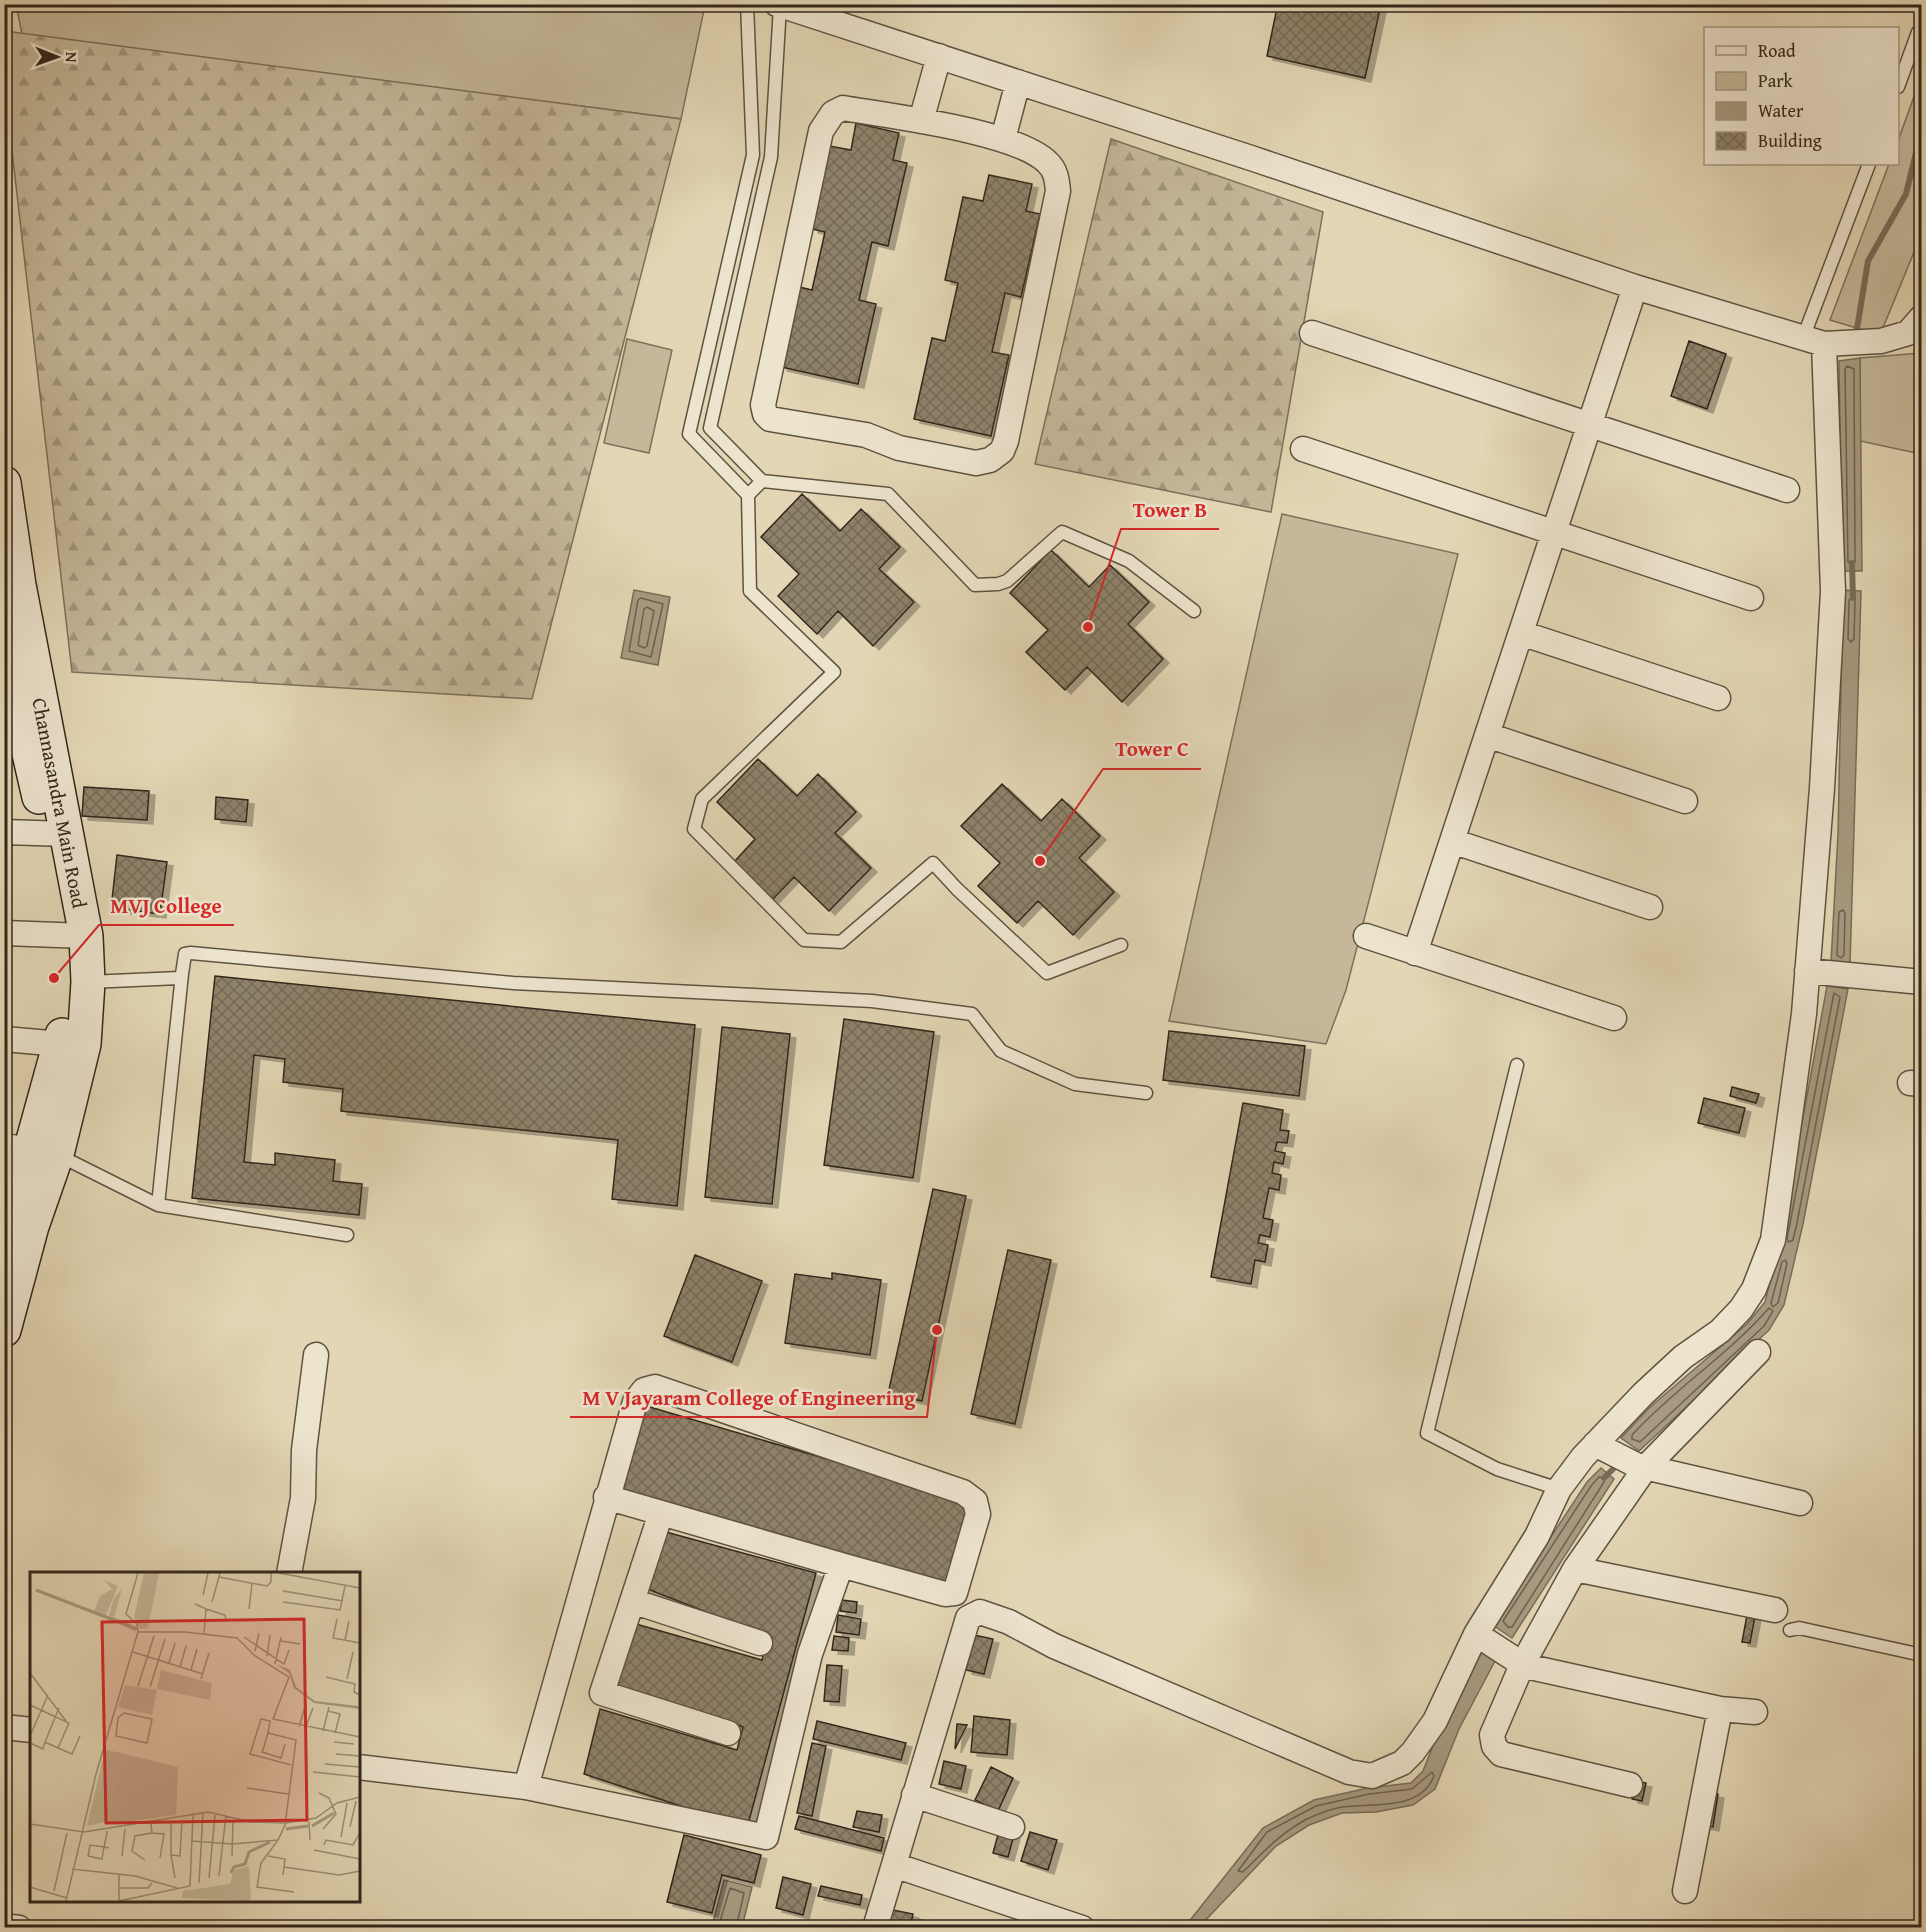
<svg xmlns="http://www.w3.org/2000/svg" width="1926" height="1932" font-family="'Gentium Book Plus',serif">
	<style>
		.green { fill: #c5b89a; stroke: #7c705b; stroke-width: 1.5 }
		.forest { fill: url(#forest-firs); stroke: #7c705b; stroke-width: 1.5 }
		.water { fill: #a79a80; stroke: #786c58; stroke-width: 1.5 }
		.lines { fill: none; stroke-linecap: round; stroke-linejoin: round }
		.shore { stroke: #6c604e; stroke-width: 1.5 }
		.stream { stroke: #786c58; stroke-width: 6 }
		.building { fill: url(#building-cross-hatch); stroke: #32271c; stroke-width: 1.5; filter: url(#shadow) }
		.service-casing { stroke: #5e5342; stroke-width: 15 }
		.minor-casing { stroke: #5e5342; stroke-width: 27 }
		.secondary-casing { stroke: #32271c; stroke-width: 36 }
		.service { stroke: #ede4ce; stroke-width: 12 }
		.minor { stroke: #ede4ce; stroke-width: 24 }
		.secondary { stroke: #ede4ce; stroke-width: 33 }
		.labels { text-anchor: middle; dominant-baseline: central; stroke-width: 5; stroke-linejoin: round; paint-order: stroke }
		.street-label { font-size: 20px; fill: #32271c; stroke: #ede4ce }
		.inset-river { fill: none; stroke: #a79a80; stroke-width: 3 }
		.inset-road { fill: none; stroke: #9c9077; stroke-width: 1.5 }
		.view { fill: #d62828; fill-opacity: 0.15; stroke: #d62828; stroke-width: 3 }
		.inset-edge { fill: none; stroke: #32271c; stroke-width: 3 }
		.leader { fill: none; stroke: #d62828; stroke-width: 2 }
		.callout-dot { fill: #d62828; stroke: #ede4ce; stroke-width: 2 }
		.callout-label { font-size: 21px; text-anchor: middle; font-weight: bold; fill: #d62828; stroke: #ede4ce; stroke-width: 5; stroke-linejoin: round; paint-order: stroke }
	</style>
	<defs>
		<pattern id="forest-firs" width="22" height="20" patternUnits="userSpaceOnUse" patternTransform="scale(1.5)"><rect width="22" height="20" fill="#c5b89a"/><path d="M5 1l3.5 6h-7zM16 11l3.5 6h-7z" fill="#a1967d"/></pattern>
		<pattern id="building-cross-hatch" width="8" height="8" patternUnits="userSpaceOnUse" patternTransform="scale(1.5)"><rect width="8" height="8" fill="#8e826b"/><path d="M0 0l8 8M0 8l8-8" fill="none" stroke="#756a57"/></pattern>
		<filter id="shadow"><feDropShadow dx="6" dy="4" stdDeviation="0" flood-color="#0004"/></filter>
	</defs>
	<rect width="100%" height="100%" fill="#e3d6b4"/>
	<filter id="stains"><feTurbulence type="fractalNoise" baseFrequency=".00333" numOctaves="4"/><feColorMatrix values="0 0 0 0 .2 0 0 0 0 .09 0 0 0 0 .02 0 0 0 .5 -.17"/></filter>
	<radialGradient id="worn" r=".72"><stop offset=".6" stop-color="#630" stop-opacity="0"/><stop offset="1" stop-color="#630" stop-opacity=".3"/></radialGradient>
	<path class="green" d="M 682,5 L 704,10 L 681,119 L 22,34 L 16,5 Z
		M 1921,77 L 1921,235 L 1880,335 L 1830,320 L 1889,164 L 1898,164 L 1898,141 Z
		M 627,339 L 672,350 L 649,453 L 604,443 Z
		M 1921,353 L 1921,454 L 1860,441 L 1860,358 Z
		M 1282,514 L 1458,554 L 1346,990 L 1326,1044 L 1169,1021 Z"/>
	<path class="forest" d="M 5,31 L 681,119 L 532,699 L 72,672 L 5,90 Z
		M 1111,139 L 1323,212 L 1271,512 L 1035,464 Z"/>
	<path class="water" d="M 1860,358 L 1862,571 L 1842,571 L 1839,361 Z
		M 634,590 L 670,597 L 658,665 L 621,658 Z
		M 1843,590 L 1861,591 L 1850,966 L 1831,962 L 1838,834 Z
		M 1827,986 L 1848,989 L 1803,1224 L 1784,1305 L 1769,1330 L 1639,1451 L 1621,1438 L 1649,1408 L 1747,1324 L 1765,1302 L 1780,1244 Z
		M 1601,1468 L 1614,1479 L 1512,1638 L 1493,1625 L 1587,1482 Z
		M 1481,1649 L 1495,1661 L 1459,1729 L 1435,1789 L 1413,1805 L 1376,1812 L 1342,1813 L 1309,1825 L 1276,1846 L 1199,1927 L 1184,1928 L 1263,1828 L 1314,1800 L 1368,1788 L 1411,1783 L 1423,1771 L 1444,1718 Z
		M 724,1880 L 752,1887 L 742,1927 L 712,1926 Z"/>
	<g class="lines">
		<path class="shore" d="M 1847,366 L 1854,369 L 1855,562 L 1853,565 L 1848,562 L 1845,369 Z
			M 1852,597 L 1855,600 L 1854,639 L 1851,642 L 1848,639 L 1849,600 Z
			M 641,598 L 663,604 L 651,657 L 629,651 L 638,600 Z
			M 647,607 L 654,611 L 647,646 L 644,648 L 638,645 L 644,609 Z
			M 1843,910 L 1845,913 L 1844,955 L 1841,958 L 1837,955 L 1839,912 Z
			M 1834,993 L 1840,997 L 1797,1223 L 1793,1240 L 1789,1242 L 1787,1239 Z
			M 1785,1260 L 1787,1263 L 1778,1303 L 1773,1307 L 1771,1303 L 1782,1262 Z
			M 1769,1308 L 1773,1311 L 1764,1326 L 1640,1442 L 1632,1439 L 1632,1435 C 1674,1389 1728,1355 1769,1308 Z
			M 1599,1477 L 1604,1478 L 1604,1482 L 1512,1627 L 1508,1627 L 1503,1621 L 1591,1486 Z
			M 1432,1772 L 1434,1776 C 1421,1811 1372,1803 1343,1807 C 1332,1808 1318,1814 1307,1819 C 1282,1832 1263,1852 1243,1872 L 1238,1871 L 1267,1832 L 1316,1806 L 1369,1794 L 1412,1789 Z
			M 718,1928 L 730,1888 L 744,1893 L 736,1928"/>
		<path class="stream" d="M 1856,335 L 1868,261 L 1906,194 L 1922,128
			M 1852,563 L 1853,598
			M 1604,1478 L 1620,1462"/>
	</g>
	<path class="building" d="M 1263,4 L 1381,4 L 1365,78 L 1267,56 L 1277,8 Z
		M 856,123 L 899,133 L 893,160 L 907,163 L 888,246 L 872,242 L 859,300 L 876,304 L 858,384 L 781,367 L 799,287 L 812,290 L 825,232 L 812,229 L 830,146 L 851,150 Z
		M 989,175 L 1032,184 L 1026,211 L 1040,214 L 1021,297 L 1005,293 L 992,352 L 1009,355 L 991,436 L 914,419 L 932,338 L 945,341 L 958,283 L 945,280 L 963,197 L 983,201 Z
		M 1689,341 L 1726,354 L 1707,409 L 1671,396 Z
		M 802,494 L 840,531 L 861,509 L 900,547 L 879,569 L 914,602 L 873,646 L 838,611 L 817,634 L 778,596 L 799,574 L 761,537 Z
		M 1051,550 L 1089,587 L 1110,565 L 1149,602 L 1128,624 L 1163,659 L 1122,702 L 1087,667 L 1065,690 L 1026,652 L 1048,630 L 1010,593 Z
		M 758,759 L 797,796 L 818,774 L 856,812 L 835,833 L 871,868 L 829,911 L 794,877 L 773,899 L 734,862 L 755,839 L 717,802 Z
		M 1002,784 L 1041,821 L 1062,799 L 1100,836 L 1079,858 L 1114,892 L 1073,935 L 1038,901 L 1017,923 L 978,886 L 1000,863 L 961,826 Z
		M 84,787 L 149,791 L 147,820 L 82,816 Z
		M 216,797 L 248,800 L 246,822 L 215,819 Z
		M 117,855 L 167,862 L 160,914 L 111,908 Z
		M 215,976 L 695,1025 L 677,1206 L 612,1199 L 618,1140 L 341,1111 L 343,1089 L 283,1082 L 285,1059 L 254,1055 L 244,1162 L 275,1165 L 275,1153 L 335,1160 L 333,1181 L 362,1184 L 359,1215 L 192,1198 Z
		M 844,1019 L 934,1032 L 913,1178 L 824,1165 Z
		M 722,1027 L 790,1034 L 772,1204 L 705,1197 Z
		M 1169,1031 L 1305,1046 L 1299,1096 L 1163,1080 Z
		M 1732,1087 L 1759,1094 L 1756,1103 L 1730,1096 Z
		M 1704,1098 L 1745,1108 L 1739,1133 L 1698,1123 Z
		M 1243,1103 L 1283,1110 L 1280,1130 L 1289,1131 L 1287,1143 L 1277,1142 L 1275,1151 L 1285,1153 L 1283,1164 L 1274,1162 L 1272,1173 L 1281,1175 L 1279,1190 L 1269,1188 L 1263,1218 L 1273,1220 L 1270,1237 L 1260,1235 L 1258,1243 L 1268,1245 L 1265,1262 L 1255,1260 L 1251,1284 L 1211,1277 Z
		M 933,1189 L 966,1196 L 922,1401 L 888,1394 Z
		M 1008,1250 L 1051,1260 L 1015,1424 L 971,1414 Z
		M 695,1255 L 762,1281 L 732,1362 L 664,1336 Z
		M 832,1273 L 881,1280 L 870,1355 L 785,1343 L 795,1274 L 832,1279 Z
		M 643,1405 L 970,1501 L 947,1583 L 619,1488 Z
		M 666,1532 L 816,1573 L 747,1828 L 584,1774 L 600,1709 L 737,1750 L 743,1727 L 612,1684 L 629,1622 L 762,1660 L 768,1636 L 645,1588 Z
		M 842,1600 L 857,1602 L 856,1613 L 840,1611 Z
		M 838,1615 L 861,1619 L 859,1635 L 836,1632 Z
		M 1747,1615 L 1755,1616 L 1750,1643 L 1742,1642 Z
		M 974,1635 L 993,1639 L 984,1674 L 966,1670 Z
		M 834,1636 L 849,1638 L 848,1651 L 832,1650 Z
		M 827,1665 L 842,1666 L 839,1702 L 824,1701 Z
		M 974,1716 L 1010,1720 L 1007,1755 L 971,1752 Z
		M 817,1721 L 906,1743 L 901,1760 L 813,1739 Z
		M 957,1724 L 967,1725 L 955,1749 Z
		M 812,1743 L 826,1746 L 812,1816 L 797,1813 Z
		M 944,1761 L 966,1766 L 961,1789 L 939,1784 Z
		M 991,1767 L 1013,1778 L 998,1811 L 975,1800 Z
		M 1636,1781 L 1646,1783 L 1642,1801 L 1632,1799 Z
		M 1706,1792 L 1718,1794 L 1713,1827 L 1701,1825 Z
		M 857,1811 L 882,1815 L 879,1832 L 853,1827 Z
		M 799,1816 L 884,1838 L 881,1851 L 795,1829 Z
		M 999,1831 L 1014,1835 L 1008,1857 L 993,1853 Z
		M 1030,1832 L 1057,1840 L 1048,1870 L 1021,1861 Z
		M 684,1835 L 761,1855 L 754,1883 L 722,1875 L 712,1913 L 667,1902 Z
		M 783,1877 L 811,1884 L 803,1915 L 776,1908 Z
		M 821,1886 L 862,1895 L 860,1905 L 818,1896 Z
		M 888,1909 L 913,1914 L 910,1928 L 884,1928 Z
		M 920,1920 L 952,1926 L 952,1928 L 919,1928 Z"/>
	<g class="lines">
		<g class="service-casing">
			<path id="service" d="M 747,4 L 753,155 L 689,434 L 748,495
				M 780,6 L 771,157 L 710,428 L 762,481 L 888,494 L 975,585 L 998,584 L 1007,581 L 1062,532 L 1129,561 L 1194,611
				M 1898,87 L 1918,32 L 1922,33
				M 1803,338 L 1869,164
				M 762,481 L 748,495 L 750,591 L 834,672 L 702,799 L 694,829 L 804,940 L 841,942 L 933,863 L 957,889 L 1047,973 L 1121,945
				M 89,982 L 179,978 L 182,974 L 185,954 L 191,953 L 513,983 L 872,1001 L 972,1014 L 1001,1051 L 1075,1084 L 1146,1093
				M 1517,1065 L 1427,1433 L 1497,1469 L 1559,1489
				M 58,1155 L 158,1205 L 347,1235
				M 158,1205 L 182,974
				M 1790,1630 L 1799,1628 L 1922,1655"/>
		</g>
		<g class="minor-casing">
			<path id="minor" d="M 777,4 L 1251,158 L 1635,287 L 1824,344 L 1881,341 L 1908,333 L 1922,317
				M 843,108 C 889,116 1015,131 1047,162 C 1056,170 1057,180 1058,191 L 1006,441 L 1002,451 L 990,460 L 976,463 L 899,448 L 866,435 L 770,419 L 765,414 L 763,405 L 821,131 L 833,113 Z
				M 921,121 L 939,56
				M 1003,139 L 1018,82
				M 1312,333 L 1787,490
				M 1303,449 L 1751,598
				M 1521,633 L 1718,698
				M 1487,735 L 1685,801
				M 4,832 L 67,834
				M 1452,841 L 1650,907
				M 4,933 L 86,936
				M 1366,936 L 1614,1018
				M 1415,953 L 1635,287
				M 1807,971 L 1922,982
				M 4,1039 L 61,1044
				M 1910,1083 L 1922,1084
				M 4,1146 L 46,1152
				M 1595,1444 L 1636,1465 L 1800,1503
				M 606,1497 L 841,1565
				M 661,1513 L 602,1693 L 728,1733
				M 1575,1569 L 1775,1610
				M 289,1574 L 303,1498 L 304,1450 L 316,1355
				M 632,1601 L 760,1643
				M 1476,1634 L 1525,1666 L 1720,1709 L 1755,1712
				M 4,1727 L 32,1730
				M 358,1767 L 526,1787 L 766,1837 L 810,1654 L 841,1565 L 945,1594 L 955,1593 L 978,1514 L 975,1501 L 963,1492 L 655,1387 L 644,1390 L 635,1402 L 526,1787
				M 1630,1785 L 1501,1754 L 1494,1746 L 1492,1735 L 1522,1665 L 1575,1569 L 1646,1467 L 1758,1352
				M 914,1795 L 1012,1827
				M 894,1865 L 1082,1928
				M 1685,1891 L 1720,1709
				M 4,1926 L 19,1928
				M 875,1928 L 968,1618 L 980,1612 L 1009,1622 L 1054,1646 L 1349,1772 L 1372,1776 L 1402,1763 L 1413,1752 L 1435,1721 L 1476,1634 L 1537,1536 L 1559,1489 L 1583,1457 L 1643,1394 L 1683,1357 L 1720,1331 L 1741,1309 L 1754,1289 L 1773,1240 L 1804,1014 L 1822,788 L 1833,591 L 1824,344"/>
		</g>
		<g class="secondary-casing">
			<path id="secondary" d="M 4,483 L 19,585 L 86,936 L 88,982 L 84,1044 L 57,1154 L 32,1226 L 4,1330
				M 4,645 L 39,797
				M 8,1231 L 62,1035"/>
		</g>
		<use href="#service" class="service"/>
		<use href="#minor" class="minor"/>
		<use href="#secondary" class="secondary"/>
	</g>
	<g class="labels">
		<g class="street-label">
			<text transform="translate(60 803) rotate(79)">Channasandra Main Road</text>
		</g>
	</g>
	<g transform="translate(30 1572)">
		<rect width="330" height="330" fill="#e3d6b4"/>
		<path d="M 114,1 L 129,1 L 118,56 L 110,57 L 104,45 ZM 74,8 L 88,14 L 75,45 L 64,40 L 70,24 L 82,17 ZM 92,17 L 84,45 L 107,55 L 106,60 L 78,47 L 84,26 ZM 131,98 L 182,111 L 180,128 L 127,117 ZM 75,178 L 87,180 L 79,249 L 57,254 ZM 219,294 L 221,329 L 152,326 L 153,319 L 200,312 L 204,298 Z" fill="#c5b89a"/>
		<path d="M 95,113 L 127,118 L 122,143 L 88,135 ZM 87,180 L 148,195 L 146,243 L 79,252 Z" fill="#c5b89a"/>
		<path d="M 246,92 L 260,98 L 266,115 L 285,129 L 328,134 L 330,137 L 284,131 L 264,116 L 259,101 Z" fill="#a79a80"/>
		<path class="inset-river" d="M 6,18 L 107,57M 282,254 L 304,241M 256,257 L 278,254M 201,301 L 204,295 L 215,292 L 219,280 L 240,270"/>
		<path class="inset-road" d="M 249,1 L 330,16M 189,5 L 237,14 L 241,10 L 241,1M 253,19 L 313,29M 173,23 L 178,1M 182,30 L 190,1M 253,30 L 310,38 L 315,14M 165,32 L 176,37 L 174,61M 176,37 L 195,43 L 196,47M 219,37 L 222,12M 307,47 L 303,66 L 330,71M 108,60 L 155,60 L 207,66 L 225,84 L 259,105 L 243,147 L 330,165M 214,65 L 254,92 L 259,78M 315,68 L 319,49M 251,69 L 270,72M 225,79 L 229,61M 103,80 L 173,102M 237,84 L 240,63M 139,91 L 145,71M 245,92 L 251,65M 150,95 L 156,74M 161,98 L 167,77M 0,101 L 36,149M 296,105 L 325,112 L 324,120 L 330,123M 171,107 L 179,81M 317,107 L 323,80M 108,114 L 124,64M 120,115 L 135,67M 0,133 L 39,151 L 28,176 L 42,182 L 50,164M 298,139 L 310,142 L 305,161M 94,141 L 122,147 L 117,171 L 86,164 L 88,146 ZM 269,155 L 276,131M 275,157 L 283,136M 293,159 L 299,135M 0,164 L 18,123M 15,170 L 29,136M 304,170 L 324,172M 0,171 L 13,177 L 15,170 L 28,176M 232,180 L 251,186 L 255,172M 232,181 L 238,161M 306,182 L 330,184M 295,192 L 330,195M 283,200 L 330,205M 217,216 L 258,222M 289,221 L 299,226 L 306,242 L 293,257M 141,250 L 141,283 L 145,306M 279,250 L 280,268M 121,251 L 122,261 L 134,262 L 130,286M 0,252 L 54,260 L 178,240 L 221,250 L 256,251 L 286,246 L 307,231 L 330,225M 320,255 L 326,229M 77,259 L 77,261 L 74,275 L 72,287 L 58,284 L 60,273 L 74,275 L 79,276M 311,265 L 317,231M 248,268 L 231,291 L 227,315 L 264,320M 162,269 L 202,272 L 248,268 L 255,253 L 266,168 L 238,161 L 240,149 L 231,147 L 220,182 L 261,193M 294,273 L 296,268 L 323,273 L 330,261M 284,278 L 330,287M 141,283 L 150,284 L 152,248M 92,284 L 95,257M 202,284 L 203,248M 238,284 L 255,287 L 253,303M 115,288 L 102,279 L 105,264 L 122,261M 254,295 L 309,303 L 330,299M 42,297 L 105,304 L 147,316M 89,303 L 89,329 L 160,314 L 163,243M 189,304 L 196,243M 179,306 L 185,243M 169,311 L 173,241M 0,315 L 37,326M 88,316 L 118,316 L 122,311M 24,319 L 37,261M 36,329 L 66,202 L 108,60 L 107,52 L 96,42 L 108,1"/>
		<path class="view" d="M 274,47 L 277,248 L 76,251 L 72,50 Z"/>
		<rect width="330" height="330" class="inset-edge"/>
	</g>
	<path class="leader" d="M1088 627L1121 529H1219M1040 861L1103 769H1201M54 978L99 925H234M937 1330L927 1417H570"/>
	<g class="callout-dot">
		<circle cx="1088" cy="627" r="6"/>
		<circle cx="1040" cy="861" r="6"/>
		<circle cx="54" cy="978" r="6"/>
		<circle cx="937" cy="1330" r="6"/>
	</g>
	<g class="callout-label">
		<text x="1170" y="517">Tower B</text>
		<text x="1152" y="756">Tower C</text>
		<text x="166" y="913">MVJ College</text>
		<text x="749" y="1405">M V Jayaram College of Engineering</text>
	</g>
	<rect width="1926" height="1932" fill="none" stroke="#e3d6b4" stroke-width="24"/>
	<rect x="6" y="6" width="1914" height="1920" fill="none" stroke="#32271c" stroke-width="3"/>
	<rect x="12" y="12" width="1902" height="1908" fill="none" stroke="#32271c" stroke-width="1.5"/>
	<rect x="1704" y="27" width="195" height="138" fill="#ede4ce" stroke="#a29887" stroke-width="1.5"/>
	<rect x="1716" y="46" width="30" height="9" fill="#ede4ce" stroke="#a29887" stroke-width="1.5"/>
	<text x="1758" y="57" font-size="18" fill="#32271c">Road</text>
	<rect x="1716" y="72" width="30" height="18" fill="#c5b89a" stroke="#a29887" stroke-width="1.5"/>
	<text x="1758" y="87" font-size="18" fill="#32271c">Park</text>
	<rect x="1716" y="102" width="30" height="18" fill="#a79a80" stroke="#a29887" stroke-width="1.5"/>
	<text x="1758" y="117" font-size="18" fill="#32271c">Water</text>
	<rect x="1716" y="132" width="30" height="18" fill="url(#building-cross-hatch)" stroke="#a29887" stroke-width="1.5"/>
	<text x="1758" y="147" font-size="18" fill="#32271c">Building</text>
	<g transform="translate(57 57) rotate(91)" stroke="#ede4ce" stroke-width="4.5" paint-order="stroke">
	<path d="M0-4.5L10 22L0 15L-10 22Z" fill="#32271c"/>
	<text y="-9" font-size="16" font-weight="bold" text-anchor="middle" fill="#32271c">N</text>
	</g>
	<rect width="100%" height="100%" filter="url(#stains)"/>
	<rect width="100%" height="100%" fill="url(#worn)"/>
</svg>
